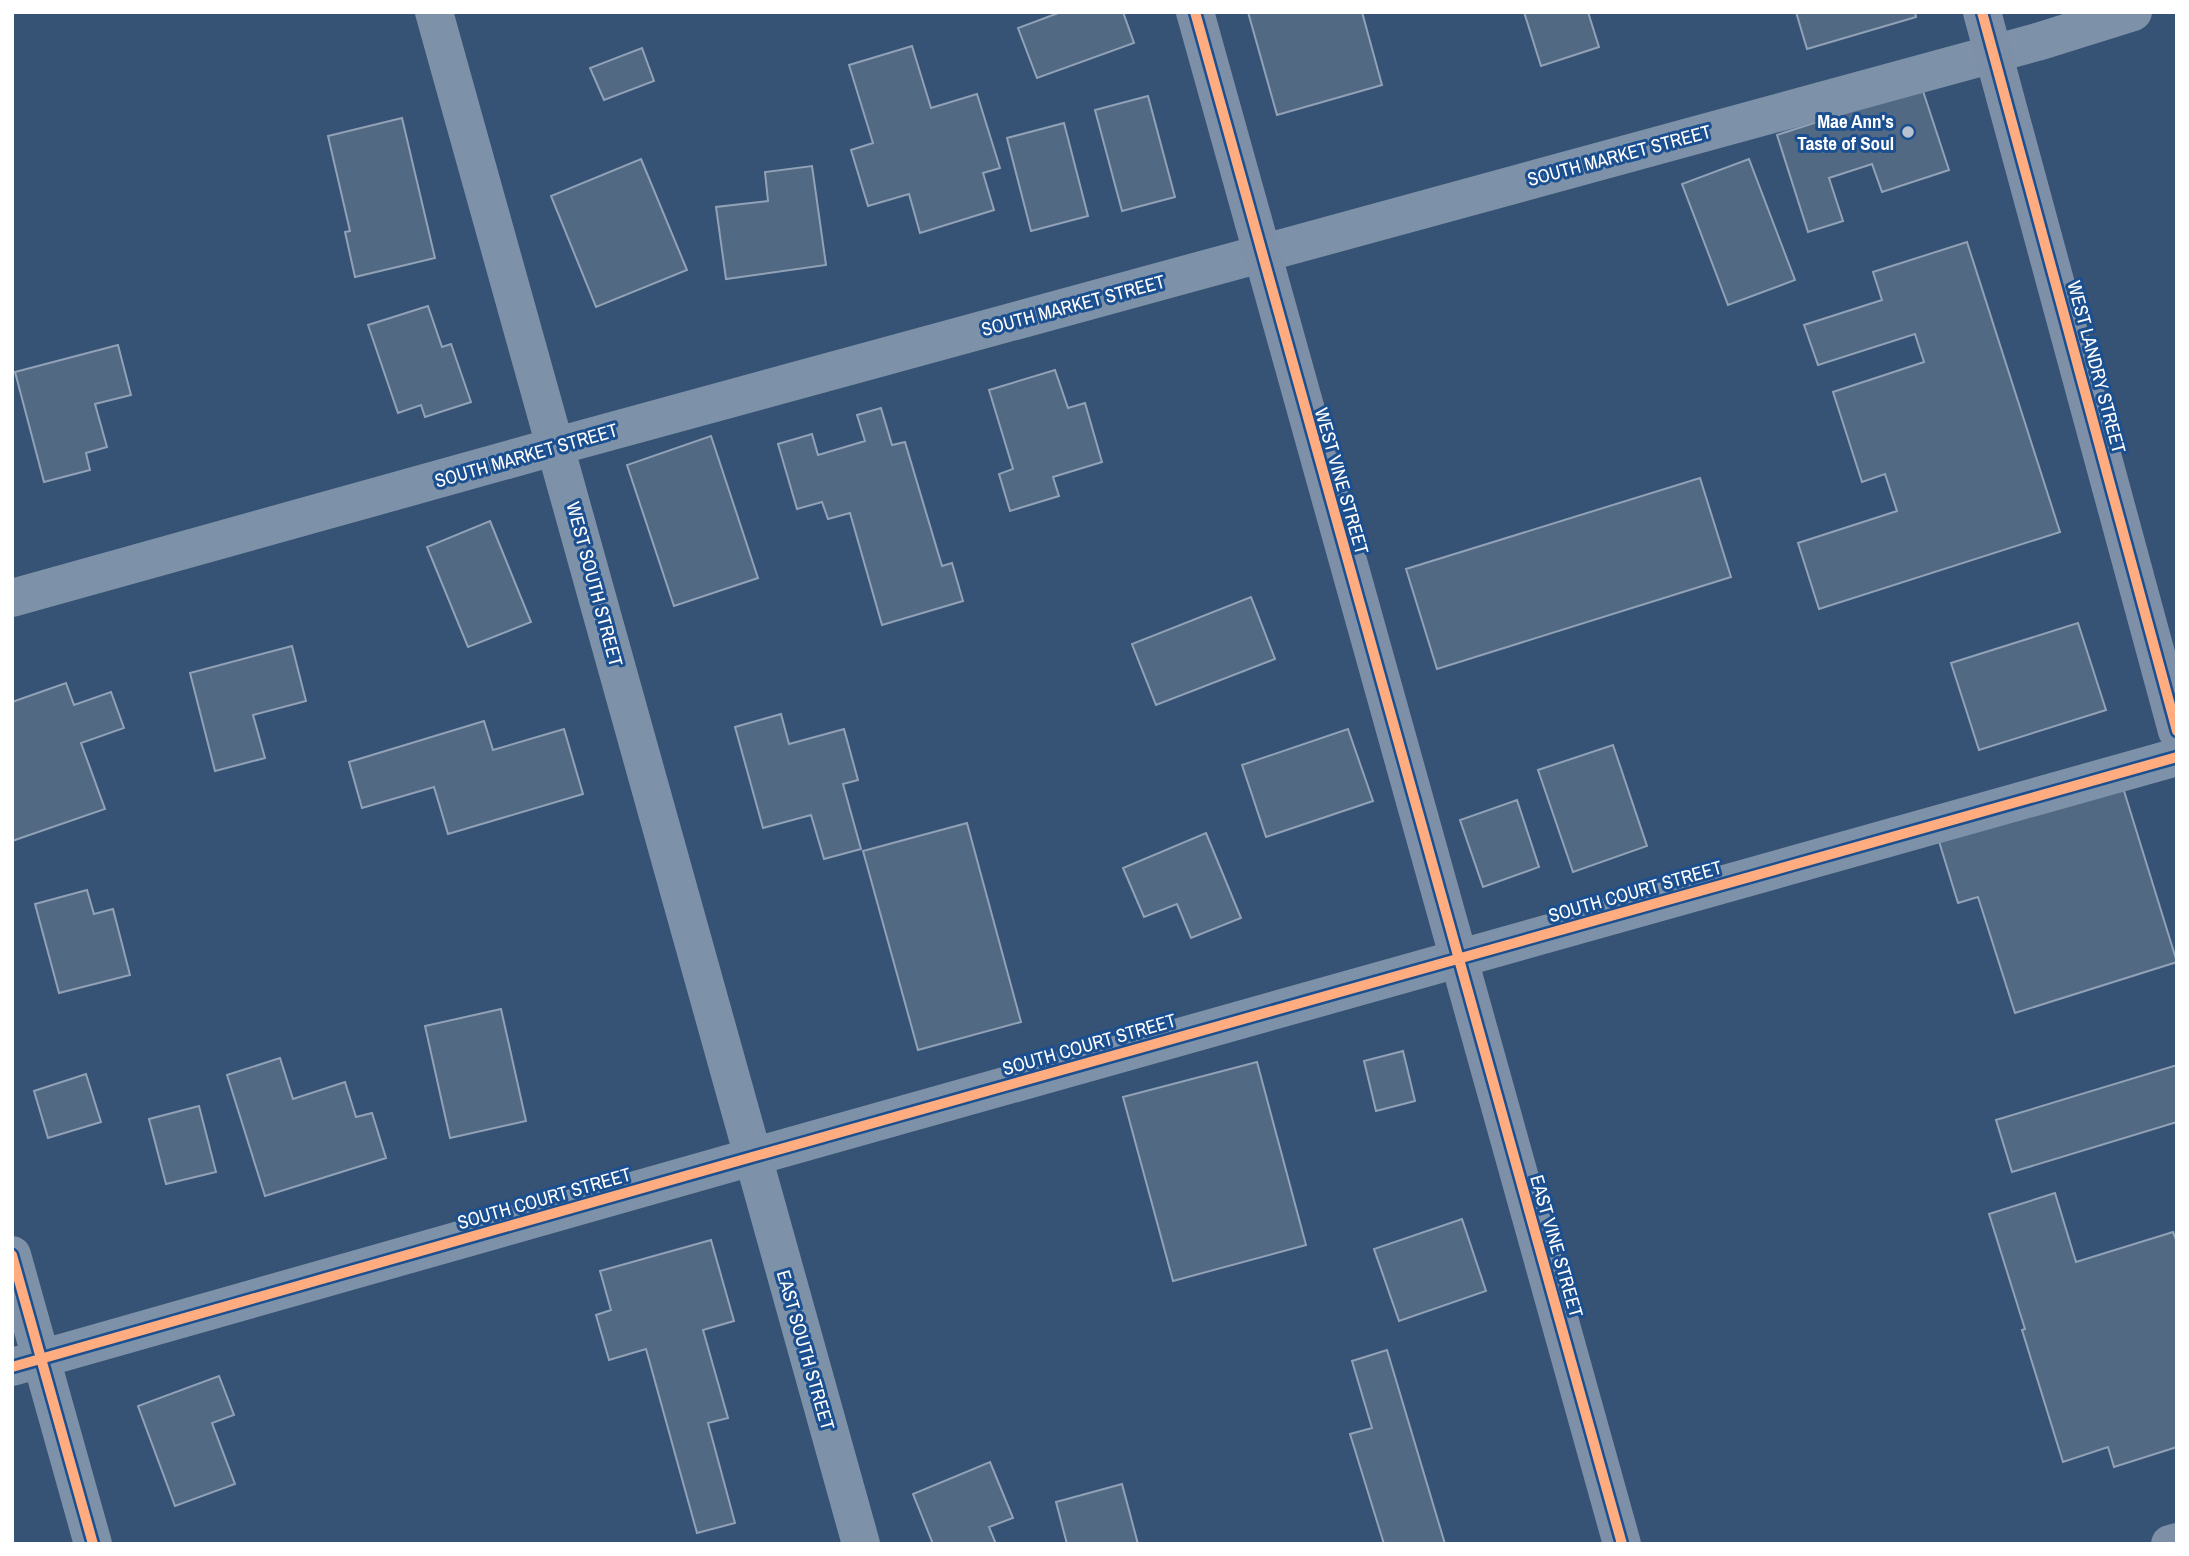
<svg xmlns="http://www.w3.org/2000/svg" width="2189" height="1556" font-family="'Archivo Narrow',sans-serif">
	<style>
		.building { fill: #526984; stroke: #92a2b6; stroke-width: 2 }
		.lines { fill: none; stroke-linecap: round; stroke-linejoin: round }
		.minor { stroke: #7d92a8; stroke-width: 38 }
		.primary { stroke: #7d8ea7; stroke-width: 38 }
		.trunk { stroke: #7e90a7; stroke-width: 38 }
		.cycleway-casing { stroke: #1b4f8f; stroke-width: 15 }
		.cycleway { stroke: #ffac80; stroke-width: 10 }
		.poi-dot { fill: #b9c2ce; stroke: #1b4f8f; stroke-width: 2.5 }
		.labels { text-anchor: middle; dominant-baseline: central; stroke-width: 6; stroke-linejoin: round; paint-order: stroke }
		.poi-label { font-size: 19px; font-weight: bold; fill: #fff; stroke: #1b4f8f; text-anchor: end }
		.street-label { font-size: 19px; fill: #fff; stroke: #1b4f8f }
	</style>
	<rect width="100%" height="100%" fill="#365274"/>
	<path class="building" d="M 1061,12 L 1123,12 L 1134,43 L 1037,78 L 1018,28 Z
		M 1248,12 L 1362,12 L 1382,85 L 1277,115 Z
		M 1524,12 L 1588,12 L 1599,47 L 1541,66 Z
		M 1796,12 L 1915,12 L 1916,17 L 1807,49 Z
		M 912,46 L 931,108 L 977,94 L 1000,168 L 983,173 L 994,210 L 920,233 L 909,194 L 868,206 L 851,150 L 873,143 L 849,65 Z
		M 642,48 L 654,81 L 604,100 L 590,68 Z
		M 1922,88 L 1949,170 L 1882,192 L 1872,164 L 1829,178 L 1843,221 L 1808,232 L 1777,135 Z
		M 1148,96 L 1175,197 L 1122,211 L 1095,110 Z
		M 402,118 L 435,258 L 355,277 L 345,232 L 350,231 L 328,136 Z
		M 1064,123 L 1088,216 L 1031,231 L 1007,138 Z
		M 641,159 L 687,270 L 596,307 L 551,196 Z
		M 1749,159 L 1795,280 L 1728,305 L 1682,184 Z
		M 812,166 L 826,265 L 726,279 L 716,207 L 768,201 L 765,172 Z
		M 1967,242 L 2060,532 L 1819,609 L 1798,543 L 1897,511 L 1885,474 L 1862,482 L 1833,392 L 1924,362 L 1915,334 L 1818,365 L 1804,325 L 1882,300 L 1873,272 Z
		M 428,306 L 442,347 L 451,344 L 471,402 L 425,417 L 421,405 L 398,413 L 368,325 Z
		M 118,345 L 131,395 L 95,404 L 107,447 L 86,453 L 90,470 L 44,482 L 15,372 Z
		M 1055,370 L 1068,408 L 1085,403 L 1102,462 L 1053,477 L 1059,496 L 1010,511 L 999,474 L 1013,469 L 989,390 Z
		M 881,408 L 892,445 L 905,442 L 942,566 L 952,563 L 963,601 L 882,625 L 850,513 L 828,519 L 822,502 L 797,509 L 778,444 L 812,434 L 818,455 L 865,441 L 857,415 Z
		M 711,436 L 758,578 L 674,606 L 627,465 Z
		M 1700,478 L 1731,577 L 1437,669 L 1406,569 Z
		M 490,521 L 531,622 L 468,647 L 427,547 Z
		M 1251,597 L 1275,659 L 1156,705 L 1132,644 Z
		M 2078,623 L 2106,710 L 1979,750 L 1951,663 Z
		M 292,646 L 306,701 L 253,715 L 265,758 L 215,771 L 190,673 Z
		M 66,683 L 74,705 L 111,692 L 124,728 L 81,743 L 105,809 L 12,841 L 12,702 Z
		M 781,714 L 789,744 L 844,729 L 858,780 L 843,784 L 861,849 L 824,859 L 811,815 L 763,828 L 735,727 Z
		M 484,721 L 493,750 L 564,729 L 583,794 L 448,834 L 434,787 L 362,808 L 349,762 Z
		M 1348,729 L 1373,801 L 1266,837 L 1242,765 Z
		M 1613,745 L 1647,846 L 1573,872 L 1538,770 Z
		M 2120,778 L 2177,962 L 2015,1013 L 1978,897 L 1958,903 L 1937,835 Z
		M 1517,800 L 1539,867 L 1483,887 L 1460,820 Z
		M 967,823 L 1021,1022 L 918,1050 L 863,851 Z
		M 1206,833 L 1241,918 L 1191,938 L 1177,904 L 1144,917 L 1123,868 Z
		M 87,890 L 94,914 L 113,909 L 130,975 L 59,993 L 35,904 Z
		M 501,1009 L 526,1121 L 450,1138 L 425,1026 Z
		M 1403,1051 L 1415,1101 L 1376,1111 L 1364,1061 Z
		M 280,1058 L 293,1099 L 345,1082 L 356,1117 L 372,1113 L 386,1158 L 265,1196 L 227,1075 Z
		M 1257,1062 L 1306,1245 L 1173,1281 L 1123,1097 Z
		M 2177,1065 L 2177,1122 L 2012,1172 L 1996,1120 Z
		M 86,1074 L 101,1122 L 48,1138 L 34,1091 Z
		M 199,1106 L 216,1172 L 166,1184 L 149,1119 Z
		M 2055,1193 L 2076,1262 L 2173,1232 L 2177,1242 L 2177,1447 L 2114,1467 L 2108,1447 L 2063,1462 L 2022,1330 L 2025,1329 L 1989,1214 Z
		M 1462,1219 L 1486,1291 L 1399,1321 L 1374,1249 Z
		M 711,1240 L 734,1321 L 703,1330 L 728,1418 L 708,1423 L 735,1523 L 697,1533 L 646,1349 L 609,1360 L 596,1315 L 611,1310 L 600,1271 Z
		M 1387,1350 L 1445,1544 L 1384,1544 L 1350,1434 L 1372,1428 L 1352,1361 Z
		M 219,1376 L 234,1415 L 212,1423 L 235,1484 L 175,1506 L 138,1406 Z
		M 990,1462 L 1013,1518 L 989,1527 L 996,1544 L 933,1544 L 913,1494 Z
		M 1122,1484 L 1138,1544 L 1067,1544 L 1056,1502 Z"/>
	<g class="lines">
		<path class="minor" d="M 434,12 L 861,1544
			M 12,598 L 557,446 L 2037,42 L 2133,12
			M 12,1255 L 93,1544
			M 12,1367 L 752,1157 L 2177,757"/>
		<path class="primary" d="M 2170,1544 L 2177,1542"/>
		<path class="trunk" d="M 1195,12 L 1622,1544
			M 1982,12 L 2177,731"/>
		<g class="cycleway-casing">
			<path id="cycleway" d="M 1195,12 L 1622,1544
				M 1982,12 L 2177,731
				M 12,1255 L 93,1544
				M 12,1367 L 752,1157 L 2177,757"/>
		</g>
		<use href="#cycleway" class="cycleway"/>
	</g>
	<circle class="poi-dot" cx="1908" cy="132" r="7"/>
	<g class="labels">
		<g class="poi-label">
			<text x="1894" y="121">Mae Ann's<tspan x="1894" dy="22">Taste of Soul</tspan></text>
		</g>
		<g class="street-label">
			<text transform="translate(1619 155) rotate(-15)">SOUTH MARKET STREET</text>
			<text transform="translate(1073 305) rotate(-15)">SOUTH MARKET STREET</text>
			<text transform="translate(2097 367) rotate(75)">WEST LANDRY STREET</text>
			<text transform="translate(526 455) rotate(-16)">SOUTH MARKET STREET</text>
			<text transform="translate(1342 481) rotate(74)">WEST VINE STREET</text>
			<text transform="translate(595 584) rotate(75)">WEST SOUTH STREET</text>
			<text transform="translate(1635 891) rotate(-16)">SOUTH COURT STREET</text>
			<text transform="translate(1089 1044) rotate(-16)">SOUTH COURT STREET</text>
			<text transform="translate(544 1198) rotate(-16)">SOUTH COURT STREET</text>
			<text transform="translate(1557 1246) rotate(74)">EAST VINE STREET</text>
			<text transform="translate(806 1350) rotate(74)">EAST SOUTH STREET</text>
		</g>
	</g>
	<rect width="2189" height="1556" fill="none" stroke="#ffffff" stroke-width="28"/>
</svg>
